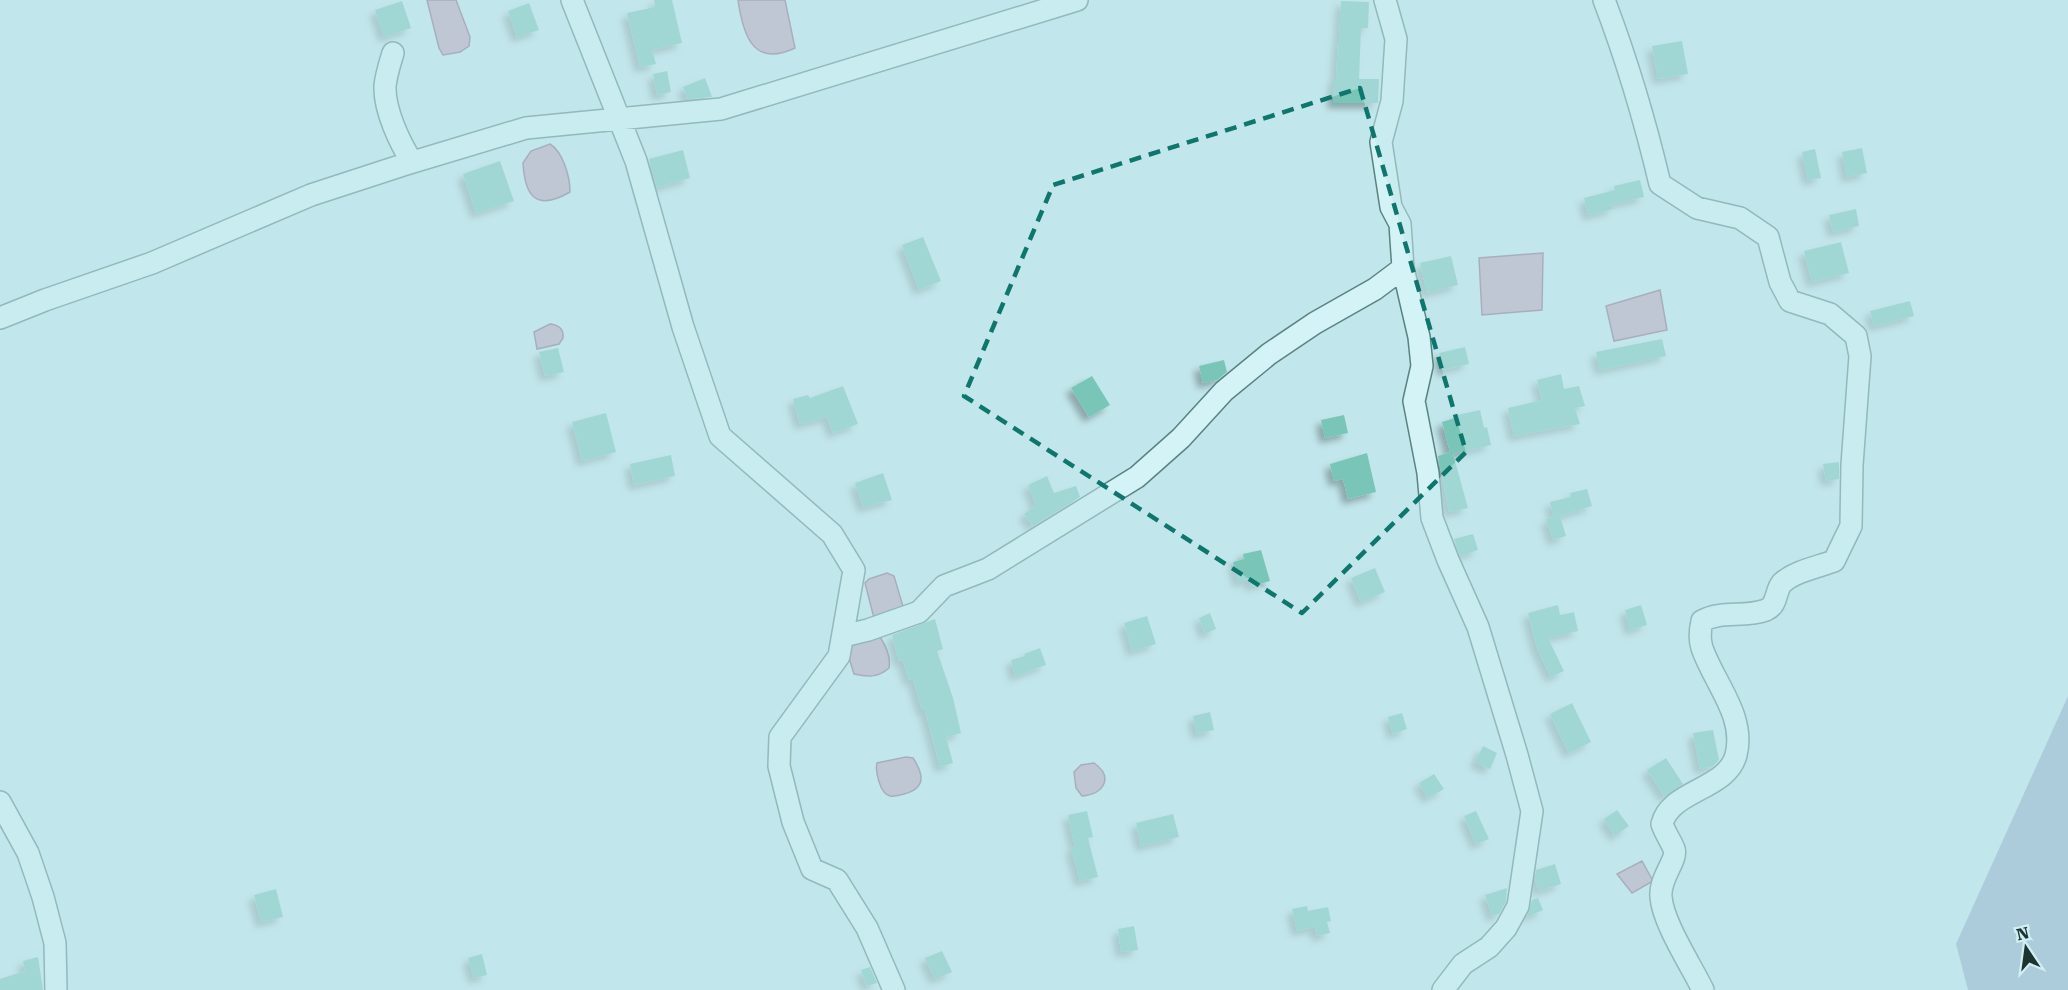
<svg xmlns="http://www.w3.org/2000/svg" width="2068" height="990" font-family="'Roboto Serif',serif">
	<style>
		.green { fill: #96aec8 }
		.water { fill: #bda3ba; stroke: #8a6b86; stroke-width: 1.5 }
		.building { fill: #79c6b8; filter: url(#shadow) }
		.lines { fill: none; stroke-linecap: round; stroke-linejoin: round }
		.minor-casing { stroke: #5a8380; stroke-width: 24 }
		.minor { stroke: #d3f3f6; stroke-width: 21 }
		.marked { fill: none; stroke: #0f766e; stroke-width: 4.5; stroke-dasharray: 12 8; stroke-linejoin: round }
	</style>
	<defs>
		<filter id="shadow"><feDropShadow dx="-5.5" dy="5.5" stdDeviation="3" flood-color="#0004"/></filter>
	</defs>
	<rect width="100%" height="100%" fill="#c1e6eb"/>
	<path class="green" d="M 2068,696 L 2068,990 L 1968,990 L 1956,944 Z"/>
	<path class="water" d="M 427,0 L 456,0 L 470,37 L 469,46 L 460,52 L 443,55 L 439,48 Z
		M 738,0 L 785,0 L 795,48 C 753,68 743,35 738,0 Z
		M 550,144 C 563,152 570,177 570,192 C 537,211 525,198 523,163 L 531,151 Z
		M 1543,253 L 1542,310 L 1482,315 L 1479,258 Z
		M 1660,290 L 1667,330 L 1614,341 L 1606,306 Z
		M 550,324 C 559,325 564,329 563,338 L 559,344 L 537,349 L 534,332 Z
		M 887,573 L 894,576 L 904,610 L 875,622 L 865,583 L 869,579 Z
		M 880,637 C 886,646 891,657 889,668 C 878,678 867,677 854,674 L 847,651 L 848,646 Z
		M 906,757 L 913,758 C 924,775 926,788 904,794 C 900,795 894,797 890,796 C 880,794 875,771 877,763 Z
		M 1094,763 C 1114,777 1104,794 1082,796 L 1076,788 L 1074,772 L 1081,765 Z
		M 1642,861 L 1653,881 L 1632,893 L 1617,874 Z"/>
	<path class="building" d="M 654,0 L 672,0 L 682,43 L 652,50 L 656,64 L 640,67 L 627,13 L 655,7 Z
		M 402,1 L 411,28 L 384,37 L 375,10 Z
		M 1341,1 L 1369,2 L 1368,28 L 1361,28 L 1359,79 L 1379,79 L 1378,103 L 1333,103 L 1333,79 L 1336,79 L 1338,43 L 1339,43 Z
		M 529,3 L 539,30 L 517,37 L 508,11 Z
		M 1682,41 L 1688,74 L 1658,79 L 1652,46 Z
		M 667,71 L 671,92 L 657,95 L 653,74 Z
		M 705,78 L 712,97 L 688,99 L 683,87 Z
		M 1862,148 L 1867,173 L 1847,177 L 1842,152 Z
		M 1815,149 L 1821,178 L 1808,180 L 1802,152 Z
		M 683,150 L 690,178 L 657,187 L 649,159 Z
		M 500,161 L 514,201 L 476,213 L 463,174 Z
		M 1640,180 L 1644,197 L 1612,204 L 1613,209 L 1588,215 L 1584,198 L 1615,190 L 1614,186 Z
		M 1856,209 L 1859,226 L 1833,232 L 1829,215 Z
		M 923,237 L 941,281 L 919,290 L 902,245 Z
		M 1841,242 L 1849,273 L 1812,282 L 1804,251 Z
		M 1451,256 L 1458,285 L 1427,293 L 1420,263 Z
		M 1910,301 L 1914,316 L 1874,326 L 1870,311 Z
		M 1662,339 L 1666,356 L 1600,370 L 1596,352 Z
		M 1465,347 L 1469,364 L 1443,370 L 1439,353 Z
		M 558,348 L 564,372 L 545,376 L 539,352 Z
		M 1224,360 L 1227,372 L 1217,380 L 1203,383 L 1199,366 Z
		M 1561,374 L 1564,389 L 1579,386 L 1585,406 L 1575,408 L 1580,424 L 1514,436 L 1508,408 L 1542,400 L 1537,380 Z
		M 1092,376 L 1110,405 L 1089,417 L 1071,388 Z
		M 843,386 L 858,424 L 833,433 L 827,417 L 800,424 L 793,399 L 808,395 L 810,398 Z
		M 1480,410 L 1484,428 L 1487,427 L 1491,445 L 1453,454 L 1468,508 L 1449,512 L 1438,456 L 1450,452 L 1442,422 L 1458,417 L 1457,415 Z
		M 606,413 L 616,452 L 582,461 L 572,422 Z
		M 1344,415 L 1348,433 L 1325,438 L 1321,420 Z
		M 1367,453 L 1376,492 L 1348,499 L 1343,479 L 1334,481 L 1330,464 Z
		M 671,455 L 675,476 L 634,485 L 630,464 Z
		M 1839,462 L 1839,479 L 1826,481 L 1823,464 Z
		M 883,473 L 892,500 L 863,507 L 855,483 Z
		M 1047,476 L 1054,493 L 1076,486 L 1080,497 L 1033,526 L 1024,514 L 1036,505 L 1028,485 Z
		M 1587,489 L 1592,506 L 1560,516 L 1566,536 L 1553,540 L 1546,519 L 1554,517 L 1550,502 L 1571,497 L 1570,493 Z
		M 1473,534 L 1478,550 L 1460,556 L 1454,539 Z
		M 1261,550 L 1270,581 L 1251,586 L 1249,579 L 1238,582 L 1233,562 L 1244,559 L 1243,554 Z
		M 1375,568 L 1385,592 L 1361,602 L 1351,578 Z
		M 1558,605 L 1560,615 L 1574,612 L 1578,631 L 1548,638 L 1564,671 L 1551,677 L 1537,648 L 1528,613 Z
		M 1641,605 L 1647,625 L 1630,630 L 1625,610 Z
		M 1210,613 L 1216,629 L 1205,634 L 1199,618 Z
		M 1147,616 L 1156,644 L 1132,651 L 1124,623 Z
		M 935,619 L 943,649 L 937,651 L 953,698 L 961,733 L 946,737 L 953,763 L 940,767 L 925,710 L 922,710 L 913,679 L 909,680 L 903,660 L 899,661 L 892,635 Z
		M 1040,648 L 1046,665 L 1015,676 L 1011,660 L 1025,656 L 1024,654 Z
		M 1572,703 L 1591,742 L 1569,753 L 1550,714 Z
		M 1210,712 L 1214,730 L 1197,734 L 1193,716 Z
		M 1402,713 L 1407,729 L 1393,734 L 1388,717 Z
		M 1713,730 L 1719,760 L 1713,766 L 1700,769 L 1693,733 Z
		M 1483,746 L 1497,753 L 1490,769 L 1475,762 Z
		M 1666,758 L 1683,784 L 1665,797 L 1647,770 Z
		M 1434,774 L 1444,789 L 1428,798 L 1419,783 Z
		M 1617,810 L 1629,826 L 1615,836 L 1604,819 Z
		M 1087,811 L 1093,837 L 1088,838 L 1098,877 L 1080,881 L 1071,848 L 1075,847 L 1068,815 Z
		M 1476,811 L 1489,839 L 1476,844 L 1464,816 Z
		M 1173,814 L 1179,837 L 1141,846 L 1136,823 Z
		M 1555,864 L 1561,884 L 1539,891 L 1535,878 L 1536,870 Z
		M 1507,888 L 1506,902 L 1499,914 L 1492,916 L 1485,895 Z
		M 276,889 L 283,917 L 261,922 L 254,895 Z
		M 1538,898 L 1543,910 L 1527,917 L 1532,900 Z
		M 1307,906 L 1308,911 L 1328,907 L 1331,921 L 1327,922 L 1330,933 L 1317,936 L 1315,927 L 1297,931 L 1292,909 Z
		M 1134,926 L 1138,950 L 1121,952 L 1118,929 Z
		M 942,951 L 952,972 L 935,979 L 925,958 Z
		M 482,954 L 487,975 L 474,978 L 468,958 Z
		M 38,957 L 43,990 L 0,990 L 0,979 L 25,971 L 23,961 Z
		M 870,967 L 877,983 L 867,986 L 861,970 Z"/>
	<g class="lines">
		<g class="minor-casing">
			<path id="minor" d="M 572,0 L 636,161 L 683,327 L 720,436 L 832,534 L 854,570 L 839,656 L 780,737 L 779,766 L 793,822 L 812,869 L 837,880 L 867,928 L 894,990
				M 1604,0 C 1627,60 1645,121 1660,184 L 1697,208 L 1740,218 L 1768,237 L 1780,282 L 1790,301 L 1830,314 L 1856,336 L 1860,356 L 1852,465 L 1851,526 L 1834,561 C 1818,567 1795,571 1782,583 C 1775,591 1778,605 1766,610 C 1745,618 1721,610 1702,621 C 1700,630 1699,639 1702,648 C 1714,683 1746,716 1736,755 C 1727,790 1670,790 1662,824 C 1665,833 1671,841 1674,849 C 1678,860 1659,878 1661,897 C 1663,923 1691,965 1703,990
				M 393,53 C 390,63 386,75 385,86 C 384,110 400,143 412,162
				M 1403,268 L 1419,337 L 1422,366 L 1414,401 L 1428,473 L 1432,518 L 1448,560 L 1478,627 L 1517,755 L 1532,811 L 1518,906 L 1506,928 L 1489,947 L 1463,964 L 1443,990
				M 0,318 L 45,300 L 152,263 L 311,195 L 403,165 L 526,128 L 721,109 L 1077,0
				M 843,636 L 868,630 L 919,612 L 944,586 L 988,569 L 1137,477 L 1181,438 L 1224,391 L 1269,354 L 1315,323 L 1375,289 L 1403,268 L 1400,224 L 1391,207 L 1381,142 L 1392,101 L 1396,39 L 1385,0
				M 0,802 L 28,853 L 43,897 L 55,943 L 56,990"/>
		</g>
		<use href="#minor" class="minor"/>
	</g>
	<path d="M0 0H2068V990H0ZM 1360,88 L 1466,452 L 1302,613 L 964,396 L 1053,185 Z" fill="#c1e6eb" fill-opacity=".55" fill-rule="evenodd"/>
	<path class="marked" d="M 1360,88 L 1466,452 L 1302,613 L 964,396 L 1053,185 Z"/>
	<g transform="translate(2026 948) rotate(347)" stroke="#d0eff3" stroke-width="4.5" paint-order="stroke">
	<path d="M0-4.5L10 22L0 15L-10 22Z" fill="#1d3331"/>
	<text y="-9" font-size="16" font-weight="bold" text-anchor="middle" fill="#1d3331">N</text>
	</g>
</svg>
